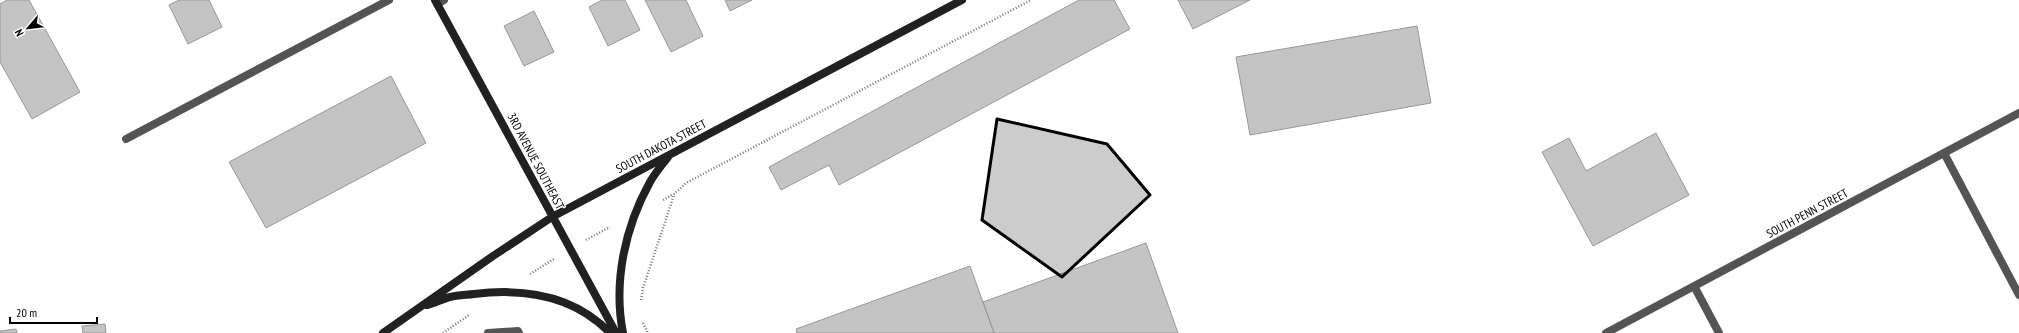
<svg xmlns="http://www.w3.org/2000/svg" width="2019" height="333" font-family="'PT Sans Narrow',sans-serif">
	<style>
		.building { fill: #c4c4c4; stroke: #989898 }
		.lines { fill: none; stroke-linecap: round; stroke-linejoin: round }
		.path { stroke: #767676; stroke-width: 2.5; stroke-dasharray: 1 2; stroke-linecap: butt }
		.lane { stroke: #545454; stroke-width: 8 }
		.street { stroke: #545454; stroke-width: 8 }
		.secondary { stroke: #212121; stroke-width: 8 }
		.marked { fill: #000; fill-opacity: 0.2; stroke: #000; stroke-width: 3; stroke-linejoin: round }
		.labels { text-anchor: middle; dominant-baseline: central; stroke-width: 3; stroke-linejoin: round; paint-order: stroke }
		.street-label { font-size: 12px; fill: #000; stroke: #fff }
	</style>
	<rect width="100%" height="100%" fill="#fff"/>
	<path class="building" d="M 7,0 L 29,0 L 80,92 L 32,119 L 0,62 L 0,4 Z
		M 179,0 L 209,0 L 222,27 L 188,44 L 169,5 Z
		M 602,0 L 625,0 L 640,30 L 608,46 L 589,7 Z
		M 645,0 L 686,0 L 703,36 L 671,52 Z
		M 725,0 L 752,0 L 730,11 Z
		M 1079,0 L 1114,0 L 1130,29 L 839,185 L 829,165 L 781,190 L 769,167 Z
		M 1178,0 L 1250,0 L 1193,29 Z
		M 534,11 L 554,52 L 524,66 L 504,26 Z
		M 1417,26 L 1431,103 L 1250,135 L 1236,57 Z
		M 391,76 L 426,143 L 266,228 L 229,162 Z
		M 1656,133 L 1689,195 L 1593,246 L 1542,152 L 1569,138 L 1586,171 Z
		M 1146,243 L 1178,333 L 994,333 L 983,302 Z
		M 970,266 L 994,333 L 797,333 L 796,329 Z
		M 105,324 L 106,333 L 83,333 L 82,326 Z
		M 16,329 L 17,333 L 0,333 L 0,331 Z"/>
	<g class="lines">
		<path class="path" d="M 663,200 L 674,194 L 686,183 L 1031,0
			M 586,240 L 610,227
			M 530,274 L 554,259
			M 641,300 L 643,288 L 674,195
			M 643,323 L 648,333
			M 443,333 L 469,315"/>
		<path class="lane" d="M 437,4 L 444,0
			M 126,139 L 389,0
			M 1944,153 L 2019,295
			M 488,333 L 518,331 L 519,333"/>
		<path class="street" d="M 1694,286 L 1719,333
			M 1606,333 L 2019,113"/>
		<path class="secondary" d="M 435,0 L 616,333
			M 427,305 C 435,303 442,299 450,297 C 458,295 467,295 474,294 C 524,288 574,295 610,333
			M 383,333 L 493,256 L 552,217 L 962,0
			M 623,333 C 613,282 625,227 650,182 C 655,173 662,165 668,157"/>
	</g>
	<path class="marked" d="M 997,119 L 1107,144 L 1150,195 L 1062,277 L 982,220 Z"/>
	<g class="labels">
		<g class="street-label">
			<text transform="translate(661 146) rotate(-28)">SOUTH DAKOTA STREET</text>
			<text transform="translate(536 161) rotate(62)">3RD AVENUE SOUTHEAST</text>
			<text transform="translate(1807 213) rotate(-28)">SOUTH PENN STREET</text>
		</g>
	</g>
	<g transform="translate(28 28) rotate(242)" stroke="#ffffff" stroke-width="3" paint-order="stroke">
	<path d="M0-3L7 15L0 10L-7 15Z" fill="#000000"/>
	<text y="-6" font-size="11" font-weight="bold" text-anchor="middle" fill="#000000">N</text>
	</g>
	<path d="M10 317v6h87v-6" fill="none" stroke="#000000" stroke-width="2"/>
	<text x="16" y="317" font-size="12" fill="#000000" stroke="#ffffff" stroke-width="3" paint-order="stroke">20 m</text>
</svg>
